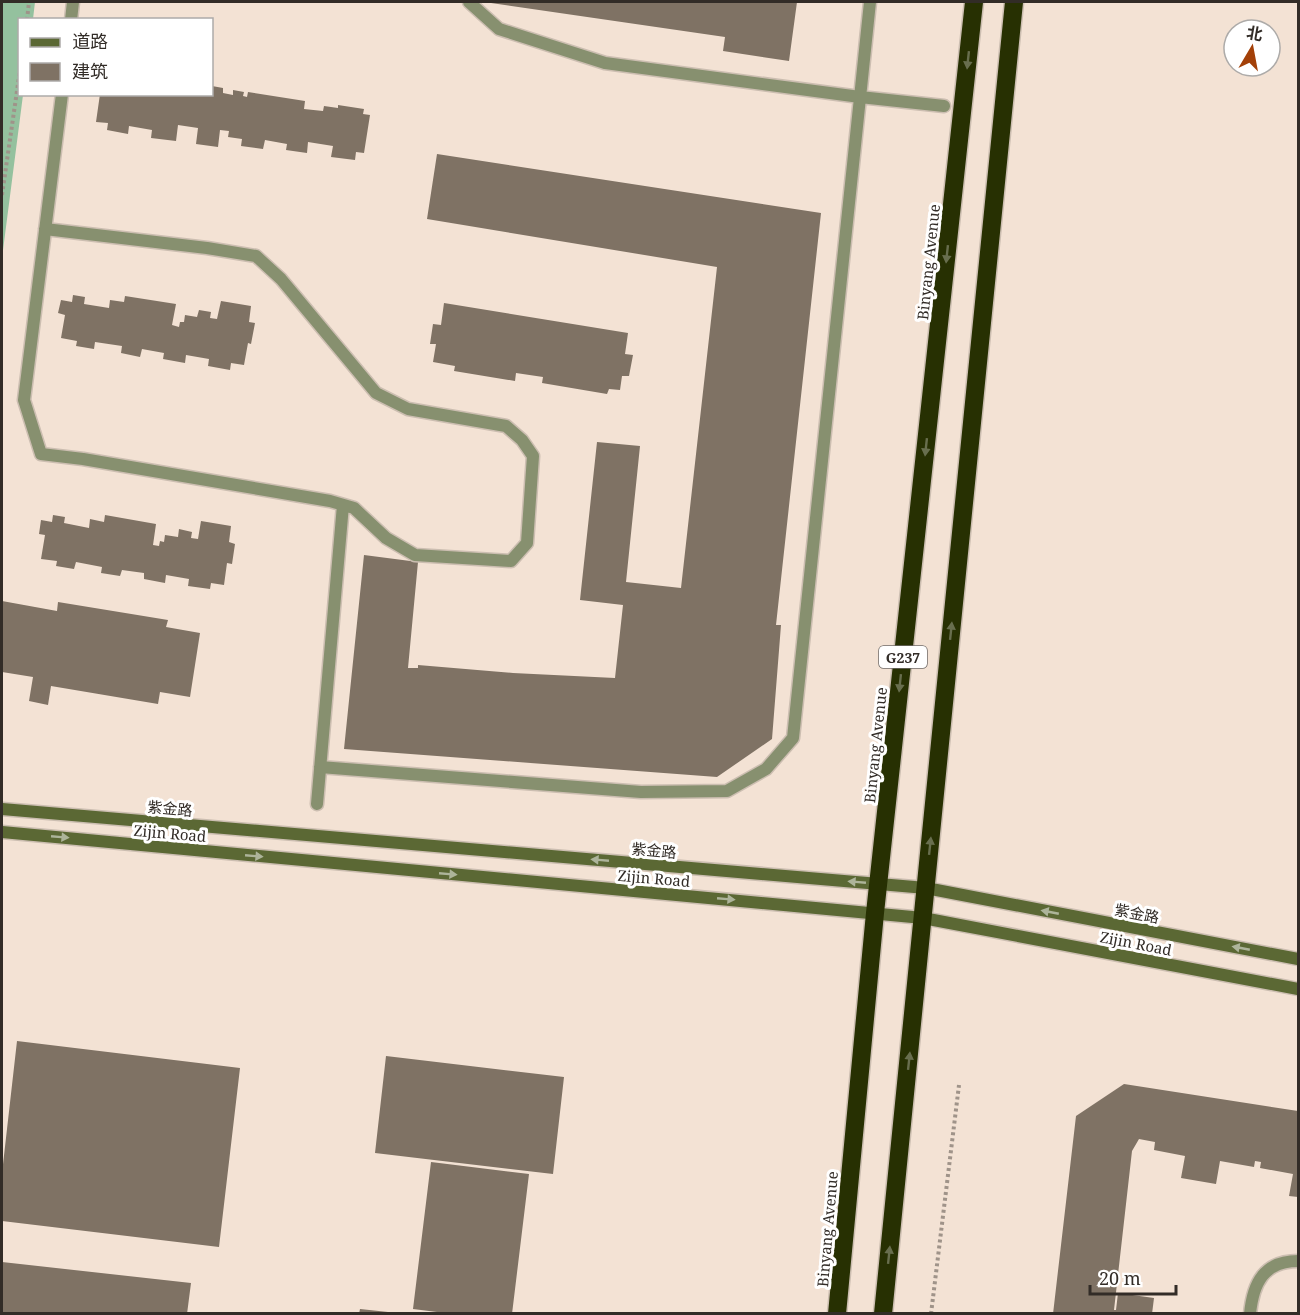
<svg xmlns="http://www.w3.org/2000/svg" width="1300" height="1315" font-family="'Noto Serif','Noto Sans SC',serif">
	<style>
		.park { fill: #94c19e }
		.building { fill: #7f7264 }
		.lines { fill: none; stroke-linecap: round; stroke-linejoin: round }
		.lane-casing { stroke: #ccbeb1; stroke-width: 15 }
		.secondary-casing { stroke: #ccbeb1; stroke-width: 15 }
		.highway-casing { stroke: #ccbeb1; stroke-width: 21 }
		.path { stroke: #9f9389; stroke-width: 4; stroke-dasharray: 3 3; stroke-linecap: butt }
		.lane { stroke: #87906f; stroke-width: 12 }
		.secondary { stroke: #5b6834; stroke-width: 12 }
		.highway { stroke: #273002; stroke-width: 18 }
		.oneway { fill: #686e4e }
		.oneway2 { fill: #adb49a }
		.labels { text-anchor: middle; dominant-baseline: central; stroke-width: 6; stroke-linejoin: round; paint-order: stroke }
		.shield { fill: #fff; stroke: #706b68; stroke-width: 1.5 }
		.shield-label { font-size: 14px; font-weight: bold; fill: #322c27 }
		.street-label { font-size: 15px; fill: #322c27; stroke: #fff }
	</style>
	<rect width="100%" height="100%" fill="#f3e2d4"/>
	<path class="park" d="M 2,2 L 35,2 L 33,19 L 20,20 L 20,94 L 23,95 L 2,258 Z"/>
	<path class="building" d="M 491,2 L 797,2 L 789,61 L 723,51 L 725,37 L 491,3 Z
		M 212,86 L 223,88 L 223,93 L 233,95 L 233,90 L 244,92 L 243,96 L 247,97 L 248,92 L 305,101 L 304,109 L 323,111 L 324,106 L 338,108 L 338,105 L 364,109 L 363,114 L 370,115 L 364,153 L 356,152 L 355,160 L 331,157 L 333,146 L 308,142 L 307,153 L 286,150 L 287,144 L 265,140 L 263,149 L 241,146 L 242,139 L 228,137 L 229,131 L 220,130 L 218,147 L 196,144 L 198,128 L 178,125 L 176,141 L 151,138 L 152,130 L 129,126 L 128,134 L 107,130 L 108,123 L 96,122 L 100,94 L 212,94 Z
		M 437,154 L 821,213 L 776,625 L 781,625 L 772,739 L 717,777 L 344,749 L 364,555 L 418,562 L 408,668 L 418,668 L 418,665 L 513,673 L 615,678 L 623,605 L 580,600 L 597,442 L 640,446 L 626,582 L 681,588 L 717,267 L 427,219 Z
		M 73,295 L 85,297 L 84,304 L 109,308 L 110,300 L 124,302 L 125,296 L 176,304 L 172,325 L 179,327 L 180,322 L 184,322 L 185,315 L 197,317 L 199,310 L 211,312 L 210,318 L 217,319 L 221,301 L 251,306 L 249,322 L 255,323 L 251,344 L 248,343 L 244,365 L 231,363 L 230,370 L 208,366 L 209,359 L 186,355 L 185,363 L 163,359 L 164,353 L 142,349 L 140,357 L 121,353 L 122,346 L 95,342 L 94,349 L 76,346 L 77,341 L 61,338 L 65,315 L 58,313 L 61,300 L 72,302 Z
		M 444,303 L 628,333 L 625,354 L 633,355 L 629,376 L 622,376 L 620,390 L 609,389 L 607,394 L 542,383 L 543,377 L 516,373 L 515,381 L 454,371 L 455,366 L 433,362 L 436,344 L 430,344 L 433,324 L 441,325 Z
		M 53,515 L 65,517 L 64,523 L 89,528 L 90,519 L 104,522 L 105,515 L 156,524 L 153,545 L 159,546 L 160,541 L 164,542 L 165,535 L 178,537 L 179,529 L 192,532 L 191,538 L 198,539 L 201,521 L 231,526 L 229,542 L 235,544 L 232,564 L 227,563 L 224,585 L 211,583 L 210,589 L 188,586 L 189,579 L 166,575 L 165,583 L 144,579 L 144,573 L 122,570 L 120,576 L 101,573 L 102,567 L 76,562 L 74,569 L 56,566 L 57,561 L 41,559 L 45,535 L 39,534 L 41,520 L 52,522 Z
		M 2,601 L 57,611 L 58,602 L 168,620 L 166,627 L 200,633 L 190,697 L 160,692 L 158,704 L 51,686 L 48,705 L 29,701 L 33,677 L 2,672 Z
		M 17,1041 L 240,1068 L 219,1247 L 2,1221 L 2,1173 Z
		M 386,1056 L 564,1077 L 553,1174 L 375,1153 Z
		M 1124,1084 L 1298,1111 L 1298,1197 L 1289,1196 L 1293,1174 L 1260,1168 L 1261,1162 L 1255,1161 L 1254,1167 L 1220,1161 L 1216,1184 L 1181,1178 L 1185,1156 L 1154,1150 L 1155,1142 L 1139,1139 L 1132,1151 L 1114,1310 L 1116,1310 L 1118,1293 L 1154,1298 L 1152,1314 L 1053,1314 L 1076,1116 Z
		M 431,1162 L 529,1174 L 512,1314 L 453,1314 L 413,1309 Z
		M 2,1262 L 191,1283 L 187,1314 L 2,1314 Z
		M 360,1309 L 388,1312 L 388,1314 L 359,1314 Z"/>
	<g class="lines">
		<g class="lane-casing">
			<path id="lane" d="M 469,2 L 499,29 L 605,63 L 860,97 L 944,106
				M 71,20 L 73,2
				M 45,229 L 207,248 L 256,256 L 281,279 L 376,393 L 408,409 L 506,426 L 522,440 L 533,456 L 527,543 L 511,561 L 415,555 L 386,538 L 354,508 L 330,501 L 83,459 L 41,454 L 24,400 L 62,94
				M 320,767 L 641,792 L 727,791 L 766,769 L 793,738 L 870,2
				M 317,804 L 343,505
				M 1250,1314 C 1253,1283 1264,1261 1298,1261"/>
		</g>
		<g class="secondary-casing">
			<path id="secondary" d="M 2,809 L 926,888 L 1298,959
				M 2,832 L 923,918 L 1298,989"/>
		</g>
		<g class="highway-casing">
			<path id="highway" d="M 837,1314 L 875,913 L 974,2
				M 883,1314 L 1014,2"/>
		</g>
		<path class="path" d="M 27,20 L 29,2
			M 2,195 L 20,70
			M 931,1314 L 959,1085"/>
		<use href="#lane" class="lane"/>
		<use href="#secondary" class="secondary"/>
		<use href="#highway" class="highway"/>
	</g>
	<defs><path id="oneway-solid" d="M-6-.8H1V-3.2L6.5 0L1 3.2V.8H-6Z" transform="scale(1.5)"/></defs>
	<g class="oneway">
		<use href="#oneway-solid" transform="translate(968 60) rotate(96)"/>
		<use href="#oneway-solid" transform="translate(947 254) rotate(96)"/>
		<use href="#oneway-solid" transform="translate(926 447) rotate(96)"/>
		<use href="#oneway-solid" transform="translate(951 631) rotate(-84)"/>
		<use href="#oneway-solid" transform="translate(900 683) rotate(96)"/>
		<use href="#oneway-solid" transform="translate(930 846) rotate(-84)"/>
		<use href="#oneway-solid" transform="translate(909 1061) rotate(-84)"/>
		<use href="#oneway-solid" transform="translate(889 1255) rotate(-84)"/>
	</g>
	<g class="oneway2">
		<use href="#oneway-solid" transform="translate(60 837) rotate(5)"/>
		<use href="#oneway-solid" transform="translate(254 856) rotate(5)"/>
		<use href="#oneway-solid" transform="translate(600 860) rotate(-175)"/>
		<use href="#oneway-solid" transform="translate(448 874) rotate(5)"/>
		<use href="#oneway-solid" transform="translate(857 882) rotate(-175)"/>
		<use href="#oneway-solid" transform="translate(726 899) rotate(5)"/>
		<use href="#oneway-solid" transform="translate(1050 912) rotate(-169)"/>
		<use href="#oneway-solid" transform="translate(1241 948) rotate(-169)"/>
	</g>
	<g class="labels">
		<rect class="shield" x="879" y="646" width="48" height="22" rx="4.5"/>
		<g class="shield-label">
			<text x="903" y="657">G237</text>
		</g>
		<g class="street-label">
			<text transform="translate(928 262) rotate(-84)">Binyang Avenue</text>
			<text transform="translate(875 745) rotate(-84)">Binyang Avenue</text>
			<text transform="translate(170 808) rotate(5)">紫金路</text>
			<text transform="translate(170 833) rotate(5)">Zijin Road</text>
			<text transform="translate(654 850) rotate(5)">紫金路</text>
			<text transform="translate(654 878) rotate(5)">Zijin Road</text>
			<text transform="translate(1137 913) rotate(11)">紫金路</text>
			<text transform="translate(1136 943) rotate(11)">Zijin Road</text>
			<text transform="translate(827 1229) rotate(-85)">Binyang Avenue</text>
		</g>
	</g>
	<rect width="1300" height="1315" fill="none" stroke="#322c27" stroke-width="6"/>
	<rect x="18" y="18" width="195" height="78" fill="#ffffff" stroke="#adaba9" stroke-width="1.5"/>
	<rect x="30" y="38" width="30" height="9" fill="#5b6834" stroke="#adaba9" stroke-width="1.5"/>
	<text x="72" y="48" font-size="18" fill="#322c27">道路</text>
	<rect x="30" y="63" width="30" height="18" fill="#7f7264" stroke="#adaba9" stroke-width="1.5"/>
	<text x="72" y="78" font-size="18" fill="#322c27">建筑</text>
	<g transform="translate(1252 48) rotate(10)"><circle r="28" fill="#ffffff" stroke="#adaba9" stroke-width="1.5"/>
	<path d="M0-4.5L10 22L0 15L-10 22Z" fill="#a34008"/>
	<text y="-9" font-size="16" font-weight="bold" text-anchor="middle" fill="#322c27">北</text>
	</g>
	<path d="M1090 1285v9h86v-9" fill="none" stroke="#322c27" stroke-width="3"/>
	<text x="1099" y="1285" font-size="18" fill="#322c27" stroke="#ffffff" stroke-width="4.5" paint-order="stroke">20 m</text>
</svg>
